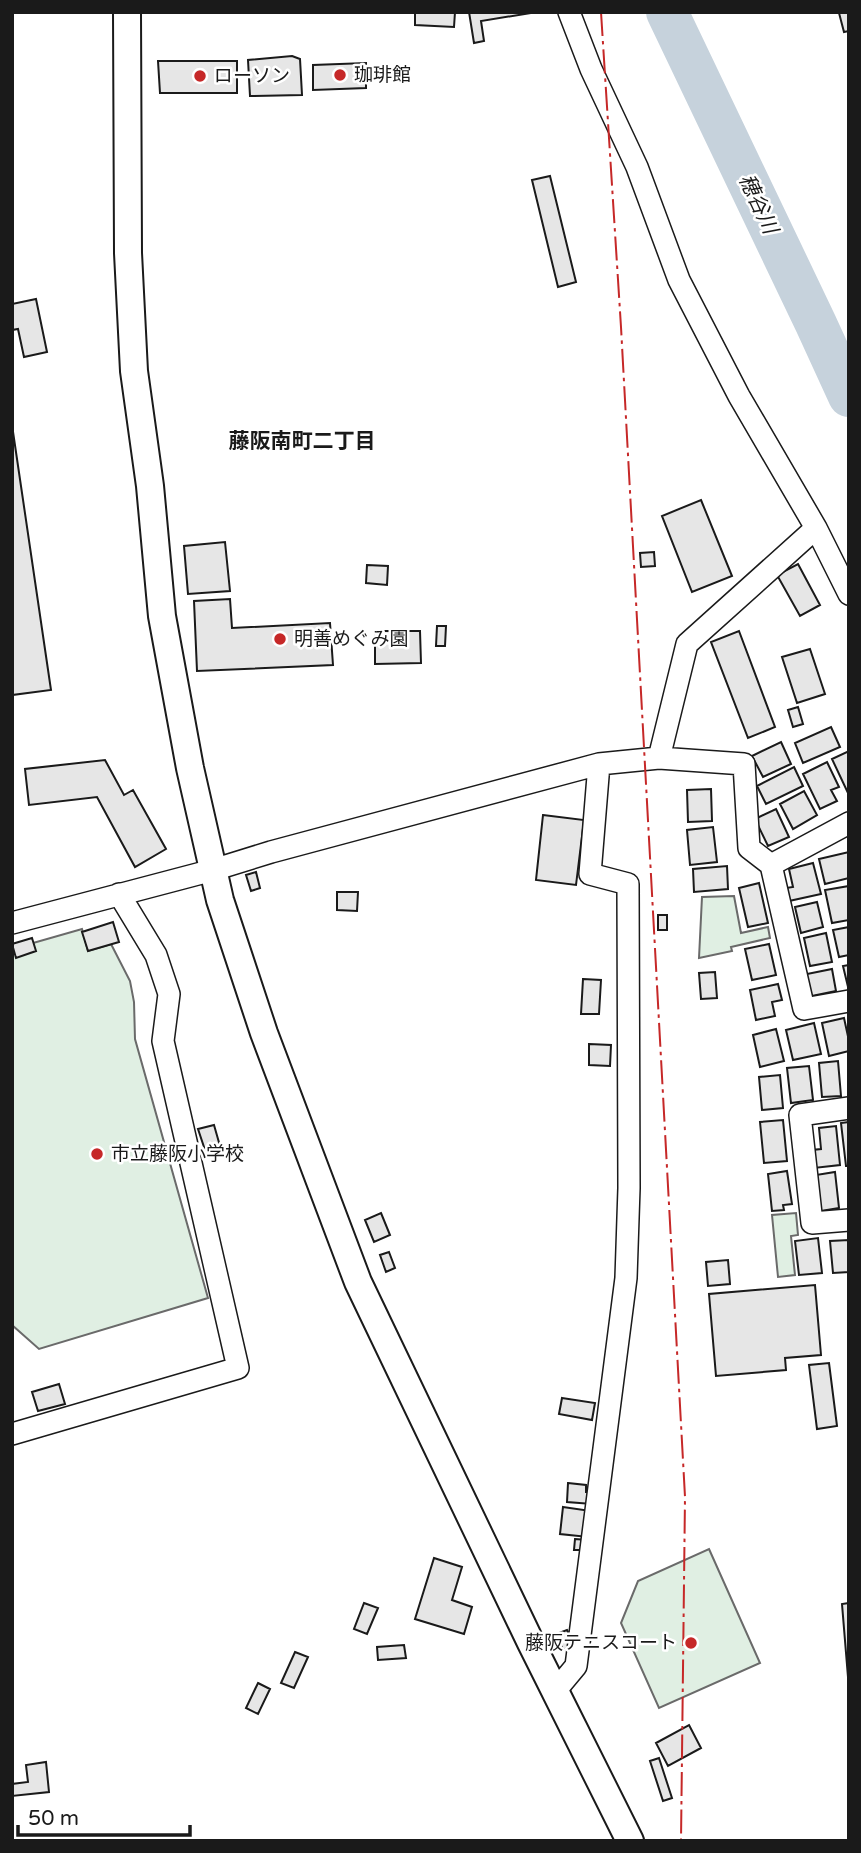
<svg xmlns="http://www.w3.org/2000/svg" width="861" height="1853" font-family="'Varela Round','Noto Sans JP',sans-serif">
	<style>
		.green { fill: #e0efe3; stroke: #6a6a6a; stroke-width: 2 }
		.lines { fill: none; stroke-linecap: round; stroke-linejoin: round }
		.river { stroke: #c6d2dc; stroke-width: 42 }
		.building { fill: #e6e6e6; stroke: #1a1a1a; stroke-width: 2 }
		.minor-casing { stroke: #1a1a1a; stroke-width: 24 }
		.tertiary-casing { stroke: #1a1a1a; stroke-width: 30 }
		.minor { stroke: #fff; stroke-width: 21 }
		.tertiary { stroke: #fff; stroke-width: 26 }
		.power { stroke: #c62828; stroke-width: 2; stroke-dasharray: 24 5 3.5 5; stroke-linecap: butt }
		.poi-dot { fill: #c62828; stroke: #fff; stroke-width: 2.5 }
		.labels { text-anchor: middle; dominant-baseline: central; stroke-width: 5; stroke-linejoin: round; paint-order: stroke }
		.poi-label { font-size: 19px; fill: #1a1a1a; stroke: #fff; text-anchor: start }
		.water-label { font-size: 21px; font-style: italic; fill: #1a1a1a; stroke: #fff }
		.neighbourhood-label { font-size: 21px; font-weight: bold; fill: #1a1a1a; stroke: #fff }
	</style>
	<rect width="100%" height="100%" fill="#fff"/>
	<path class="green" d="M 734,896 L 741,933 L 768,927 L 770,938 L 731,947 L 732,951 L 699,958 L 702,897 Z
		M 82,929 L 88,951 L 111,944 L 130,981 L 134,1002 L 135,1039 L 208,1298 L 39,1349 L 12,1325 L 12,949 Z
		M 796,1213 L 798,1235 L 791,1236 L 795,1275 L 778,1277 L 772,1215 Z
		M 709,1549 L 760,1663 L 659,1708 L 621,1623 L 638,1581 Z"/>
	<g class="lines">
		<path class="river" d="M 667,12 L 816,324 L 849,396"/>
	</g>
	<path class="building" d="M 415,12 L 455,12 L 454,27 L 415,25 Z
		M 469,12 L 537,12 L 481,21 L 484,41 L 474,43 Z
		M 849,12 L 849,31 L 844,32 L 839,13 Z
		M 292,56 L 300,59 L 302,95 L 250,96 L 248,60 Z
		M 158,61 L 237,61 L 237,93 L 160,93 Z
		M 366,63 L 366,88 L 313,90 L 313,65 Z
		M 550,176 L 576,282 L 558,287 L 532,180 Z
		M 36,299 L 47,352 L 24,357 L 18,329 L 12,330 L 12,304 Z
		M 12,425 L 51,690 L 12,695 Z
		M 701,500 L 732,576 L 692,592 L 662,516 Z
		M 225,542 L 230,591 L 188,594 L 184,546 Z
		M 654,552 L 655,566 L 641,567 L 640,553 Z
		M 798,564 L 820,605 L 800,616 L 777,575 Z
		M 367,565 L 388,566 L 387,585 L 366,583 Z
		M 230,599 L 232,628 L 330,623 L 333,665 L 197,671 L 194,601 Z
		M 437,626 L 446,626 L 445,646 L 436,646 Z
		M 375,631 L 420,631 L 421,663 L 375,664 Z
		M 739,631 L 775,727 L 748,738 L 711,642 Z
		M 810,649 L 825,694 L 797,703 L 782,657 Z
		M 798,707 L 803,724 L 793,727 L 788,710 Z
		M 831,727 L 840,747 L 803,763 L 795,743 Z
		M 781,742 L 791,764 L 763,777 L 752,756 Z
		M 849,751 L 849,792 L 848,793 L 832,759 Z
		M 105,760 L 124,795 L 133,790 L 166,849 L 135,867 L 97,797 L 29,805 L 25,769 Z
		M 827,762 L 839,787 L 831,790 L 837,801 L 820,809 L 803,774 Z
		M 794,767 L 803,786 L 766,804 L 757,786 Z
		M 711,789 L 712,821 L 688,822 L 687,790 Z
		M 804,791 L 817,815 L 793,829 L 780,804 Z
		M 776,809 L 789,837 L 768,846 L 755,819 Z
		M 543,815 L 584,820 L 576,885 L 536,880 Z
		M 713,827 L 717,862 L 690,865 L 687,830 Z
		M 849,852 L 849,878 L 825,884 L 819,859 Z
		M 813,863 L 821,894 L 789,901 L 786,888 L 793,887 L 789,869 Z
		M 727,866 L 728,889 L 694,892 L 693,869 Z
		M 256,872 L 260,888 L 251,891 L 246,875 Z
		M 759,883 L 768,923 L 748,927 L 739,888 Z
		M 849,886 L 849,920 L 832,923 L 825,890 Z
		M 337,892 L 358,892 L 357,911 L 337,910 Z
		M 817,902 L 823,927 L 801,933 L 795,907 Z
		M 658,915 L 667,915 L 667,930 L 658,930 Z
		M 113,922 L 119,942 L 88,951 L 82,932 Z
		M 849,927 L 849,955 L 839,957 L 833,930 Z
		M 826,933 L 832,962 L 810,966 L 804,938 Z
		M 32,938 L 36,951 L 16,958 L 12,944 Z
		M 769,944 L 776,975 L 752,980 L 745,949 Z
		M 849,965 L 849,991 L 843,966 Z
		M 832,969 L 836,991 L 807,997 L 802,975 Z
		M 715,972 L 717,998 L 701,999 L 699,973 Z
		M 583,979 L 601,980 L 599,1014 L 581,1014 Z
		M 778,984 L 782,1000 L 772,1002 L 775,1016 L 756,1020 L 750,990 Z
		M 844,1018 L 849,1041 L 849,1051 L 829,1056 L 822,1023 Z
		M 814,1023 L 821,1054 L 793,1060 L 786,1030 Z
		M 776,1029 L 784,1061 L 760,1067 L 753,1035 Z
		M 589,1044 L 611,1045 L 610,1066 L 589,1065 Z
		M 838,1061 L 841,1096 L 822,1097 L 819,1063 Z
		M 809,1066 L 813,1100 L 791,1103 L 787,1068 Z
		M 780,1075 L 783,1108 L 762,1110 L 759,1077 Z
		M 783,1120 L 787,1161 L 764,1163 L 760,1122 Z
		M 849,1122 L 849,1166 L 846,1166 L 841,1123 Z
		M 214,1125 L 220,1146 L 205,1150 L 198,1129 Z
		M 836,1126 L 840,1165 L 814,1168 L 812,1150 L 821,1149 L 819,1128 Z
		M 787,1171 L 792,1204 L 783,1205 L 784,1210 L 772,1211 L 768,1174 Z
		M 835,1172 L 839,1208 L 821,1211 L 816,1175 Z
		M 381,1213 L 390,1235 L 374,1242 L 365,1220 Z
		M 818,1238 L 822,1273 L 799,1275 L 795,1241 Z
		M 849,1240 L 849,1272 L 833,1273 L 830,1241 Z
		M 389,1252 L 395,1268 L 386,1272 L 380,1255 Z
		M 728,1260 L 730,1284 L 708,1286 L 706,1262 Z
		M 815,1285 L 821,1355 L 785,1358 L 786,1370 L 716,1376 L 709,1294 Z
		M 829,1363 L 837,1426 L 817,1429 L 809,1365 Z
		M 59,1384 L 65,1404 L 38,1411 L 32,1392 Z
		M 562,1398 L 595,1403 L 592,1420 L 559,1414 Z
		M 568,1483 L 586,1485 L 586,1492 L 593,1492 L 592,1504 L 567,1502 Z
		M 563,1507 L 591,1511 L 588,1537 L 560,1534 Z
		M 575,1539 L 587,1540 L 587,1550 L 574,1550 Z
		M 434,1558 L 462,1567 L 452,1600 L 472,1607 L 464,1634 L 415,1619 Z
		M 364,1603 L 378,1608 L 367,1634 L 354,1629 Z
		M 849,1603 L 849,1677 L 848,1677 L 842,1604 Z
		M 567,1630 L 574,1645 L 563,1650 L 556,1634 Z
		M 404,1645 L 406,1658 L 378,1660 L 377,1647 Z
		M 295,1652 L 308,1657 L 294,1688 L 281,1683 Z
		M 258,1683 L 270,1689 L 258,1714 L 246,1708 Z
		M 689,1725 L 701,1748 L 668,1766 L 656,1743 Z
		M 659,1758 L 672,1798 L 663,1801 L 650,1761 Z
		M 46,1762 L 49,1792 L 12,1796 L 12,1784 L 28,1782 L 26,1765 Z"/>
	<g class="lines">
		<g class="minor-casing">
			<path id="minor" d="M 569,12 L 591,69 L 637,167 L 679,280 L 739,396 L 816,528 L 849,594
				M 659,758 L 744,764 L 749,848 L 771,865
				M 849,823 L 771,865 L 804,1009 L 849,1001
				M 12,923 L 213,870 L 271,852 L 599,764 L 659,758 L 687,644 L 816,528
				M 849,1108 L 800,1115 L 812,1223 L 849,1220
				M 12,1434 L 238,1368 L 163,1041 L 169,994 L 156,955 L 119,894
				M 556,1690 L 576,1666 L 626,1278 L 629,1188 L 628,884 L 590,874 L 599,764"/>
		</g>
		<g class="tertiary-casing">
			<path id="tertiary" d="M 127,12 L 128,253 L 134,371 L 150,486 L 162,616 L 190,768 L 220,900 L 264,1033 L 358,1282 L 531,1643 L 630,1841"/>
		</g>
		<use href="#minor" class="minor"/>
		<use href="#tertiary" class="tertiary"/>
		<path class="power" d="M 601,12 L 621,327 L 685,1497 L 681,1841"/>
	</g>
	<g class="poi-dot">
		<circle cx="340" cy="75" r="7"/>
		<circle cx="200" cy="76" r="7"/>
		<circle cx="280" cy="639" r="7"/>
		<circle cx="97" cy="1154" r="7"/>
		<circle cx="691" cy="1643" r="7"/>
	</g>
	<g class="labels">
		<g class="poi-label">
			<text x="354" y="75">珈琲館</text>
			<text x="214" y="76">ローソン</text>
			<text x="294" y="639">明善めぐみ園</text>
			<text x="111" y="1154">市立藤阪小学校</text>
			<text x="677" y="1643" text-anchor="end">藤阪テニスコート</text>
		</g>
		<g class="water-label">
			<text transform="translate(758 204) rotate(65)">穂谷川</text>
		</g>
		<g class="neighbourhood-label">
			<text x="302" y="441">藤阪南町二丁目</text>
		</g>
	</g>
	<rect width="861" height="1853" fill="none" stroke="#1a1a1a" stroke-width="28"/>
	<path d="M18 1825v10h172v-10" fill="none" stroke="#1a1a1a" stroke-width="3.5"/>
	<text x="28" y="1825" font-size="21" fill="#1a1a1a" stroke="#ffffff" stroke-width="5" paint-order="stroke">50 m</text>
</svg>
